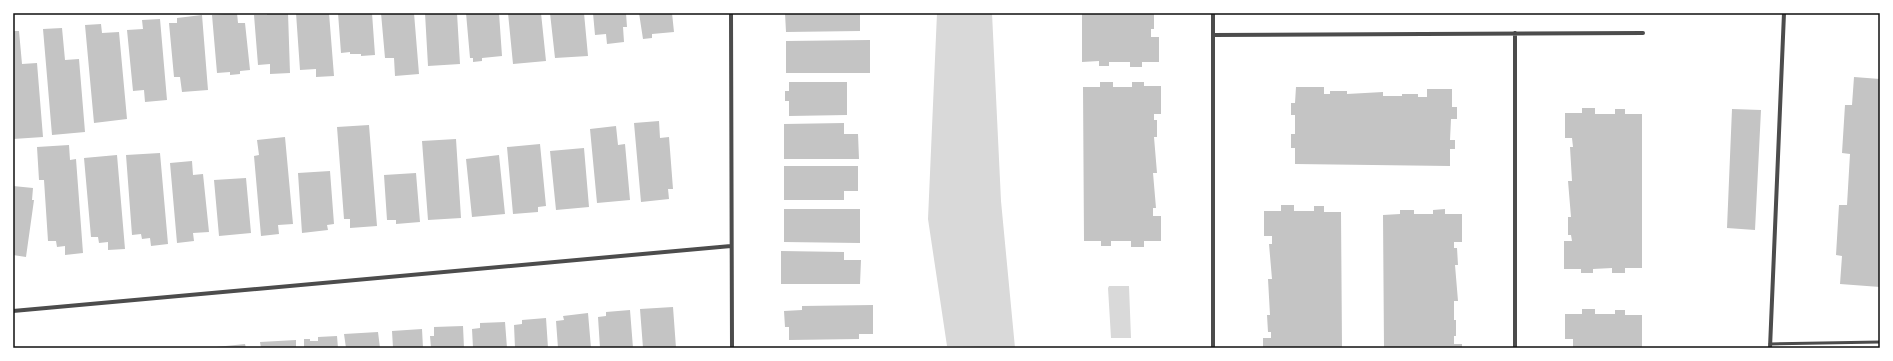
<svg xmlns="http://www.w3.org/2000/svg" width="1893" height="361" font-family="'Work Sans',sans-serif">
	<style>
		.water { fill: #d9d9d9 }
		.building { fill: #c4c4c4 }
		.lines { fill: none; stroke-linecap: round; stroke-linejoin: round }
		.service { stroke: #4c4c4c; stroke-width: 3 }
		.minor { stroke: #4c4c4c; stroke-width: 4 }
		.neatline { fill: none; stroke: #111; stroke-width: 1.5 }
	</style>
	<rect width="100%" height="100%" fill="#fff"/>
	<path class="water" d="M 937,13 L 992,13 L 1001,201 L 1015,348 L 947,346 L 928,219 Z
		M 1109,286 L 1129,286 L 1131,338 L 1111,338 L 1108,288 Z"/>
	<path class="building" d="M 237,13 L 238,23 L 245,23 L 250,70 L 240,71 L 240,74 L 230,75 L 230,72 L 217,73 L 212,15 Z
		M 267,13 L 288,13 L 290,73 L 270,74 L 270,64 L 258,65 L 254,15 L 267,15 Z
		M 296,13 L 329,13 L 334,76 L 316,77 L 316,69 L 300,70 Z
		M 338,13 L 372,13 L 375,55 L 361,56 L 361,54 L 350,54 L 350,52 L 341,53 Z
		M 381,13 L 414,13 L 419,74 L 395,76 L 394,58 L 385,58 Z
		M 425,13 L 457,13 L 460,64 L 428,66 Z
		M 466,13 L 499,13 L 502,56 L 482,58 L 482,61 L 473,62 L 473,58 L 470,58 Z
		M 508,13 L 541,13 L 546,61 L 513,64 Z
		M 550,13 L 584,13 L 588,56 L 555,58 Z
		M 593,13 L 626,13 L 627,27 L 623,27 L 624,42 L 607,44 L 606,34 L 595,35 Z
		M 639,13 L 672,13 L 674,32 L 652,34 L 652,38 L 643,39 Z
		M 785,13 L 860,13 L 860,31 L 786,32 Z
		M 1082,13 L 1154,13 L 1154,29 L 1151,29 L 1151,37 L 1159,37 L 1159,62 L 1142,62 L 1142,67 L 1130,67 L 1130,62 L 1109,62 L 1109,66 L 1099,66 L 1099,61 L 1082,62 Z
		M 202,15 L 208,90 L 182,92 L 180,77 L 174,77 L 169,23 L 177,23 L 177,18 Z
		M 160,19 L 167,100 L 145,102 L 144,90 L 133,91 L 127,30 L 143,29 L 142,20 Z
		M 101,24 L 102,33 L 119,32 L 127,119 L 94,123 L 85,25 Z
		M 62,28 L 65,60 L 79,59 L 85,132 L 52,135 L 43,29 Z
		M 13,31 L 19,31 L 22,64 L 37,63 L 43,137 L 13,139 Z
		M 870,40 L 870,73 L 786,73 L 786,41 Z
		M 1854,77 L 1880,79 L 1880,287 L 1840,284 L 1842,256 L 1836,255 L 1839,205 L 1847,205 L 1850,154 L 1842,153 L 1845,105 L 1852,105 Z
		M 789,82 L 847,82 L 847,115 L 789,116 L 789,101 L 785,101 L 785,91 L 789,91 Z
		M 1100,82 L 1113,82 L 1113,87 L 1132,87 L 1132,82 L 1144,82 L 1144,86 L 1161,86 L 1161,114 L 1154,114 L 1154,120 L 1157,120 L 1157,137 L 1154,137 L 1157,173 L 1153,173 L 1156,208 L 1153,208 L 1153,216 L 1161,216 L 1161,241 L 1144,241 L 1144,247 L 1131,247 L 1131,241 L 1111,241 L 1111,246 L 1101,246 L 1101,241 L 1084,241 L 1083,87 L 1100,87 Z
		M 1296,87 L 1324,87 L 1324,94 L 1330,94 L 1330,91 L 1347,91 L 1347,94 L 1383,92 L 1383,96 L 1402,96 L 1402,94 L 1418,94 L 1418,97 L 1427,97 L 1427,89 L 1452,89 L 1452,107 L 1457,107 L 1457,119 L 1451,119 L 1450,140 L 1455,140 L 1455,149 L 1450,149 L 1450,166 L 1295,164 L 1295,148 L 1291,148 L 1291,134 L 1295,134 L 1295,115 L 1291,115 L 1291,103 L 1295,103 Z
		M 1582,108 L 1595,108 L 1595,114 L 1615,114 L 1615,109 L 1625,109 L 1625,114 L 1642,114 L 1642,268 L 1625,268 L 1625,273 L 1612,273 L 1612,268 L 1593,269 L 1593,273 L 1581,273 L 1581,269 L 1564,269 L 1564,241 L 1572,241 L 1571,235 L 1568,235 L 1568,217 L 1571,217 L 1568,181 L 1572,181 L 1570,147 L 1573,147 L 1572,138 L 1565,138 L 1565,113 L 1582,113 Z
		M 1732,109 L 1761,110 L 1755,230 L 1727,228 Z
		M 659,121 L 660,138 L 669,137 L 673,189 L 668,189 L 669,199 L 641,202 L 634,123 Z
		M 844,123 L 844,134 L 858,134 L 859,159 L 784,159 L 784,124 Z
		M 369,125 L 377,226 L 350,228 L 350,219 L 344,219 L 337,127 Z
		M 616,126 L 618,145 L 625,144 L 630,200 L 597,203 L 590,129 Z
		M 285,137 L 293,224 L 278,225 L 279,234 L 261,236 L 254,156 L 259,155 L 257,140 Z
		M 456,139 L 461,218 L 428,220 L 422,141 Z
		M 540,144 L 546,206 L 538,207 L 538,212 L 513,214 L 507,147 Z
		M 69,145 L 70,160 L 76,159 L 83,253 L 65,255 L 65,246 L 57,247 L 56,241 L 48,241 L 44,180 L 39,180 L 37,147 Z
		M 584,148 L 589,207 L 556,210 L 550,151 Z
		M 160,153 L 168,244 L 151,246 L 150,238 L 142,239 L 141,234 L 132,235 L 126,155 Z
		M 117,155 L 125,249 L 108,250 L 108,242 L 99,243 L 98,237 L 91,237 L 84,158 Z
		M 499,155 L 505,214 L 472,217 L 466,159 Z
		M 192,161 L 193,175 L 203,174 L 209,232 L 193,233 L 194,241 L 177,243 L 170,163 Z
		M 784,166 L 858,166 L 858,191 L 844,191 L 844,200 L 784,200 Z
		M 330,171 L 334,224 L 327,225 L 328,230 L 302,233 L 298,173 Z
		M 416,173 L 420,222 L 396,224 L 396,220 L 387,220 L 384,175 Z
		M 246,178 L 251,233 L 219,236 L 214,180 Z
		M 13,186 L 33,188 L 32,200 L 34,200 L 26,257 L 13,255 Z
		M 1281,205 L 1294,205 L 1294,211 L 1314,211 L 1314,206 L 1324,206 L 1324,212 L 1341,212 L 1342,348 L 1263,348 L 1263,338 L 1271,338 L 1271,332 L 1268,332 L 1267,315 L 1270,315 L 1268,279 L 1272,279 L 1269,244 L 1272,244 L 1272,236 L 1264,236 L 1264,211 L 1281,211 Z
		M 784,209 L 860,209 L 860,243 L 784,242 Z
		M 1445,209 L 1445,214 L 1462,214 L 1462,242 L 1454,242 L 1454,248 L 1457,248 L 1458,265 L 1455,265 L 1458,301 L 1454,301 L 1454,320 L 1456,320 L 1456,336 L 1454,336 L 1454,344 L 1462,344 L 1462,348 L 1384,348 L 1383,215 L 1400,214 L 1400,210 L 1414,210 L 1414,214 L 1433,214 L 1433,210 Z
		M 781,251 L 844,252 L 844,260 L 861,260 L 860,284 L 781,284 Z
		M 873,305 L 873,334 L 859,334 L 859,339 L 789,340 L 789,327 L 785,327 L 784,311 L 802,310 L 802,306 Z
		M 673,307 L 676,348 L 643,348 L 640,309 Z
		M 1582,309 L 1595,309 L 1595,314 L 1615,314 L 1615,310 L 1625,310 L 1625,315 L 1642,315 L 1642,348 L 1573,348 L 1573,339 L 1565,339 L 1565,314 L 1582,314 Z
		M 630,310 L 633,348 L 600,348 L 598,317 L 606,316 L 606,312 Z
		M 588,313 L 591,348 L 558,348 L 556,321 L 564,320 L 563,316 Z
		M 546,318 L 548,348 L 515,348 L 514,325 L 522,324 L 522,320 Z
		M 505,322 L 507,348 L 473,348 L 472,329 L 480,328 L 480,323 Z
		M 463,326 L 464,348 L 431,348 L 430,336 L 434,336 L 434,327 Z
		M 422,329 L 423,348 L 393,348 L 392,331 Z
		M 378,332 L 380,348 L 346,348 L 344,334 Z
		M 337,336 L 338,348 L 304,348 L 304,339 L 310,339 L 310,341 L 318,341 L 318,337 Z
		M 296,340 L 296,348 L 261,348 L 260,342 Z
		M 245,344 L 246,348 L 216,348 L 216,347 Z"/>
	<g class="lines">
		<path class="service" d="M 1770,344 L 1880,342"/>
		<path class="minor" d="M 731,13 L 732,348
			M 1515,33 L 1515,348
			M 1213,35 L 1643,33
			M 13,311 L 731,246
			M 1213,348 L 1213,13
			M 1770,348 L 1784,13"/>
	</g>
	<rect width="1893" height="361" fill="none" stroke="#ffffff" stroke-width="28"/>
	<rect x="14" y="14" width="1865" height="333" class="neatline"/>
</svg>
